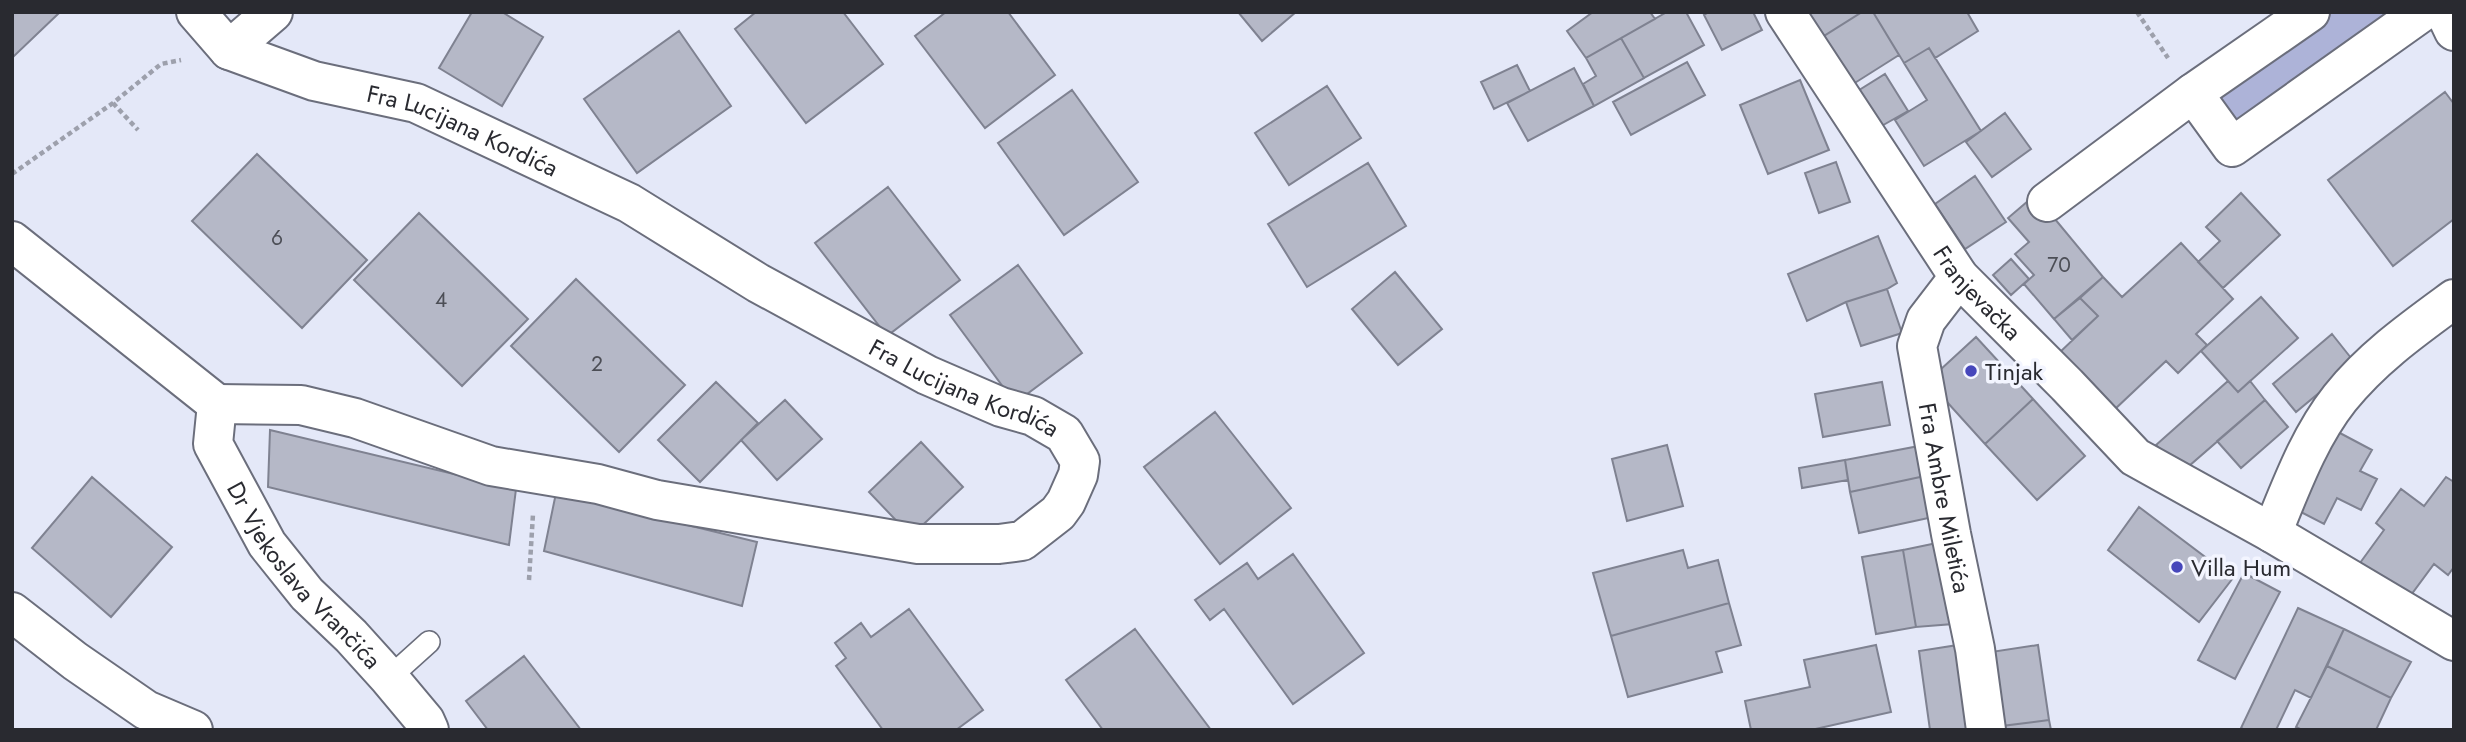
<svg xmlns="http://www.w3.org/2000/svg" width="2466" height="742" font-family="Jost,sans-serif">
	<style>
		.green { fill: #adb3d8 }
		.building { fill: #b5b8c7; stroke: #7f8291; stroke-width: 2 }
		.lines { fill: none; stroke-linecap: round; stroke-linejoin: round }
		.service-casing { stroke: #6b6e7c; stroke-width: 24 }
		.minor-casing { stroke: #6b6e7c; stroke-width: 42 }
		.path { stroke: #9da0ac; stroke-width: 4.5; stroke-dasharray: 5 3.5; stroke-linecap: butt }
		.service { stroke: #fff; stroke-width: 21 }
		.minor { stroke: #fff; stroke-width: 38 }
		.poi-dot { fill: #4646bb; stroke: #f3f5ff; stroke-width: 2.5 }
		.labels { text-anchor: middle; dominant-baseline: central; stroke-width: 7; stroke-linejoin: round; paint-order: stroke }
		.number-label { font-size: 21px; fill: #4c4e56 }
		.street-label { font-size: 24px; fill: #292a30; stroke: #f3f5ff }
		.poi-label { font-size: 24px; fill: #292a30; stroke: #f3f5ff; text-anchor: start }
	</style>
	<rect width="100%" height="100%" fill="#e4e8f8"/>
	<path class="green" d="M 2323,12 L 2411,12 L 2244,130 L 2211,89 Z"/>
	<path class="building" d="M 12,12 L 59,12 L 59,13 L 12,58 Z
		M 472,12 L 502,12 L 543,37 L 502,106 L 439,68 Z
		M 756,12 L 843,12 L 883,64 L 806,123 L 735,29 Z
		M 946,12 L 1008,12 L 1055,75 L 985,128 L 915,36 Z
		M 1238,12 L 1296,12 L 1262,41 Z
		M 1593,12 L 1650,12 L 1655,19 L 1586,58 L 1567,31 Z
		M 1667,12 L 1686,12 L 1704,45 L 1644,78 L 1621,38 Z
		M 1709,12 L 1753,12 L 1762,30 L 1722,50 L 1704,15 Z
		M 1802,12 L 1862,12 L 1819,39 Z
		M 1862,12 L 1873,12 L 1899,55 L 1850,86 L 1819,39 Z
		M 1873,12 L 1967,12 L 1978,31 L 1935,58 L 1929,48 L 1904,63 Z
		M 679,31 L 731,106 L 637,173 L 584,99 Z
		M 1621,38 L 1644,78 L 1594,106 L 1583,84 L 1596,76 L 1586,58 Z
		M 1929,48 L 1981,131 L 1924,166 L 1895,120 L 1927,100 L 1904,63 Z
		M 1687,62 L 1705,95 L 1631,135 L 1613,102 Z
		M 1517,65 L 1530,91 L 1494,109 L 1481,82 Z
		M 1574,68 L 1594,106 L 1528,141 L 1507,103 Z
		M 1885,74 L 1908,111 L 1878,128 L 1856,92 Z
		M 1800,80 L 1829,150 L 1768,174 L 1740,105 Z
		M 1327,86 L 1361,138 L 1289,185 L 1255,133 Z
		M 1072,90 L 1138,182 L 1064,235 L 998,143 Z
		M 2445,92 L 2454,104 L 2454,219 L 2393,266 L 2328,180 Z
		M 2005,113 L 2031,149 L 1992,177 L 1966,142 Z
		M 257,154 L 367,260 L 302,328 L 192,221 Z
		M 1836,162 L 1850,202 L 1819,213 L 1805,173 Z
		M 1368,163 L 1406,226 L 1307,287 L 1268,224 Z
		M 1975,176 L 2006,222 L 1965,249 L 1935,204 Z
		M 888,187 L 960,280 L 887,336 L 815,243 Z
		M 2241,193 L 2280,235 L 2223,288 L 2198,262 L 2220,241 L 2206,227 Z
		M 2035,195 L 2103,277 L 2054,319 L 2024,284 L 2034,275 L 2015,254 L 2029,242 L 2008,218 Z
		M 419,213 L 528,319 L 462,386 L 354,280 Z
		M 1878,236 L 1897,283 L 1887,289 L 1846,302 L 1807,321 L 1788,274 Z
		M 2181,243 L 2233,299 L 2196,334 L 2207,345 L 2178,373 L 2166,361 L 2114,410 L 2059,353 L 2098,316 L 2080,298 L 2103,277 L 2122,297 Z
		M 2011,259 L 2029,279 L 2011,295 L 1993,275 Z
		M 1018,265 L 1082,353 L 1015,403 L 950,315 Z
		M 1395,272 L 1442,329 L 1398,365 L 1352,309 Z
		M 576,279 L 685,385 L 619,452 L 511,346 Z
		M 1887,289 L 1902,333 L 1861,346 L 1846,302 Z
		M 2261,297 L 2298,338 L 2238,392 L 2201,351 Z
		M 2080,298 L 2098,316 L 2072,340 L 2054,319 Z
		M 2332,334 L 2355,363 L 2296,412 L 2273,384 Z
		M 1976,337 L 2033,399 L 1985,444 L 1928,381 Z
		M 2228,381 L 2238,392 L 2250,381 L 2265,400 L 2182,472 L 2156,445 Z
		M 716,382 L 758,423 L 700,482 L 658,440 Z
		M 1882,382 L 1890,425 L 1823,437 L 1815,394 Z
		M 2033,399 L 2085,456 L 2037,500 L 1985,444 Z
		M 785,400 L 822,439 L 777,480 L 741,440 Z
		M 2265,400 L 2288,427 L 2241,468 L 2217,441 Z
		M 1215,412 L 1291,508 L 1220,564 L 1144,467 Z
		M 270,430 L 516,489 L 509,545 L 268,487 Z
		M 2338,432 L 2372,450 L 2360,471 L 2377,479 L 2361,510 L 2337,498 L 2324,524 L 2297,510 Z
		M 921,442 L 963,487 L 911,536 L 869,492 Z
		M 1667,445 L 1683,506 L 1627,521 L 1612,459 Z
		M 1919,446 L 1925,476 L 1850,492 L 1845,460 Z
		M 1845,460 L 1848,480 L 1802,488 L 1799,468 Z
		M 1925,476 L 1933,517 L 1859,533 L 1850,492 Z
		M 92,477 L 172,547 L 111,617 L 32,548 Z
		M 2446,477 L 2454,482 L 2454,567 L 2448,575 L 2434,564 L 2408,599 L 2360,563 L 2384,530 L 2376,523 L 2401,489 L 2424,506 Z
		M 556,493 L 757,542 L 742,606 L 544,551 Z
		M 2139,507 L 2233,578 L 2199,622 L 2108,550 Z
		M 1937,543 L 1953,624 L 1916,627 L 1903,550 Z
		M 1683,550 L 1688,568 L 1718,560 L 1729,603 L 1611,636 L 1593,573 Z
		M 1903,550 L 1916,627 L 1876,634 L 1862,557 Z
		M 1293,554 L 1364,653 L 1293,704 L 1224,609 L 1210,620 L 1195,600 L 1247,563 L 1258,579 Z
		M 2244,573 L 2280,592 L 2235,679 L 2198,660 Z
		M 1729,603 L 1741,645 L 1716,652 L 1722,672 L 1628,697 L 1611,636 Z
		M 2298,608 L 2344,629 L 2311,698 L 2295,690 L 2276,730 L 2245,730 L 2241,728 Z
		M 909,609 L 983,710 L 956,730 L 883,730 L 836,666 L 846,658 L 835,643 L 861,623 L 871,637 Z
		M 1135,629 L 1211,730 L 1103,730 L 1066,680 Z
		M 2344,629 L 2411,662 L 2391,698 L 2327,666 Z
		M 1876,645 L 1891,712 L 1811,730 L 1751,730 L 1745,701 L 1810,687 L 1804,660 Z
		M 1958,645 L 1970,730 L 1930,730 L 1919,651 Z
		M 2038,645 L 2049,720 L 2002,726 L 1991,652 Z
		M 524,656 L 581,730 L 488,730 L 466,701 Z
		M 2327,666 L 2391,698 L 2376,730 L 2302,730 L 2296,727 Z
		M 2049,720 L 2051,730 L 2002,730 L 2002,726 Z"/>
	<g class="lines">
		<g class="service-casing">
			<path id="service" d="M 389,678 L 429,642"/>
		</g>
		<g class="minor-casing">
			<g id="minor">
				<path id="s1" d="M 196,12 L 229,50 L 314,81 L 416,103 L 629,203 L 758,283 L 927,375 L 1001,407 L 1033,416 L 1064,434 L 1080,461 L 1078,475 L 1066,502 L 1058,513 L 1022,541 L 999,544 L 918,544 L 657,500 L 598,484 L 491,466 L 355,418 L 301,405 L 217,404"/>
				<path id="s2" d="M 1785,12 L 1959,277 L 2067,385 L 2135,457 L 2272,533 L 2454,641"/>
				<path d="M 2310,12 L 2193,93 L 2232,147 L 2422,12"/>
				<path d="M 2445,12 L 2454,31"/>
				<path d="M 229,50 L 273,12"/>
				<path d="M 2047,202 L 2193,93"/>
				<path d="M 12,241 L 217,404"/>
				<path id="s3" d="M 1959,277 L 1926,320 L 1917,346 L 1951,534 L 1975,649 L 1986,730"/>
				<path id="s4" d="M 217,404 L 213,444 L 267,544 L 307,594 L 351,636 L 389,678 L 425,721 L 429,730"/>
				<path d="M 2272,533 C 2291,487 2309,437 2340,398 C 2372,358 2413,329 2454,299"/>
				<path d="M 12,612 L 75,661 L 146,710 L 193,730"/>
			</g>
		</g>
		<path class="path" d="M 2137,12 L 2168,58
			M 113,103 L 138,130
			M 12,174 L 113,103 L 161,64 L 181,60
			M 529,580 L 533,514"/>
		<use href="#service" class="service"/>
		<use href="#minor" class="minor"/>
	</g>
	<g class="poi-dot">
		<circle cx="1971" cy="371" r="7"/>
		<circle cx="2177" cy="567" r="7"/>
	</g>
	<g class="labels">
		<g class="number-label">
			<text x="277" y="238">6</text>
			<text x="2059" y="265">70</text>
			<text x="441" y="300">4</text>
			<text x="597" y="364">2</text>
		</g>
		<g class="street-label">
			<text stroke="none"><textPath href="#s1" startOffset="298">Fra Lucijana Kordića</textPath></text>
			<text stroke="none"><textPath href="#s2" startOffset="341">Franjevačka</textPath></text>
			<text stroke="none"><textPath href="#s1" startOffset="864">Fra Lucijana Kordića</textPath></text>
			<text stroke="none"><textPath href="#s3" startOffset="236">Fra Ambre Miletića</textPath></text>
			<text stroke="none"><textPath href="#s4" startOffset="201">Dr Vjekoslava Vrančića</textPath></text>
		</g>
		<g class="poi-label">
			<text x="1985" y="371">Tinjak</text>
			<text x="2191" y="567">Villa Hum</text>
		</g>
	</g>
	<rect width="2466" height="742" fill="none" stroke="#292a30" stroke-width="28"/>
</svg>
